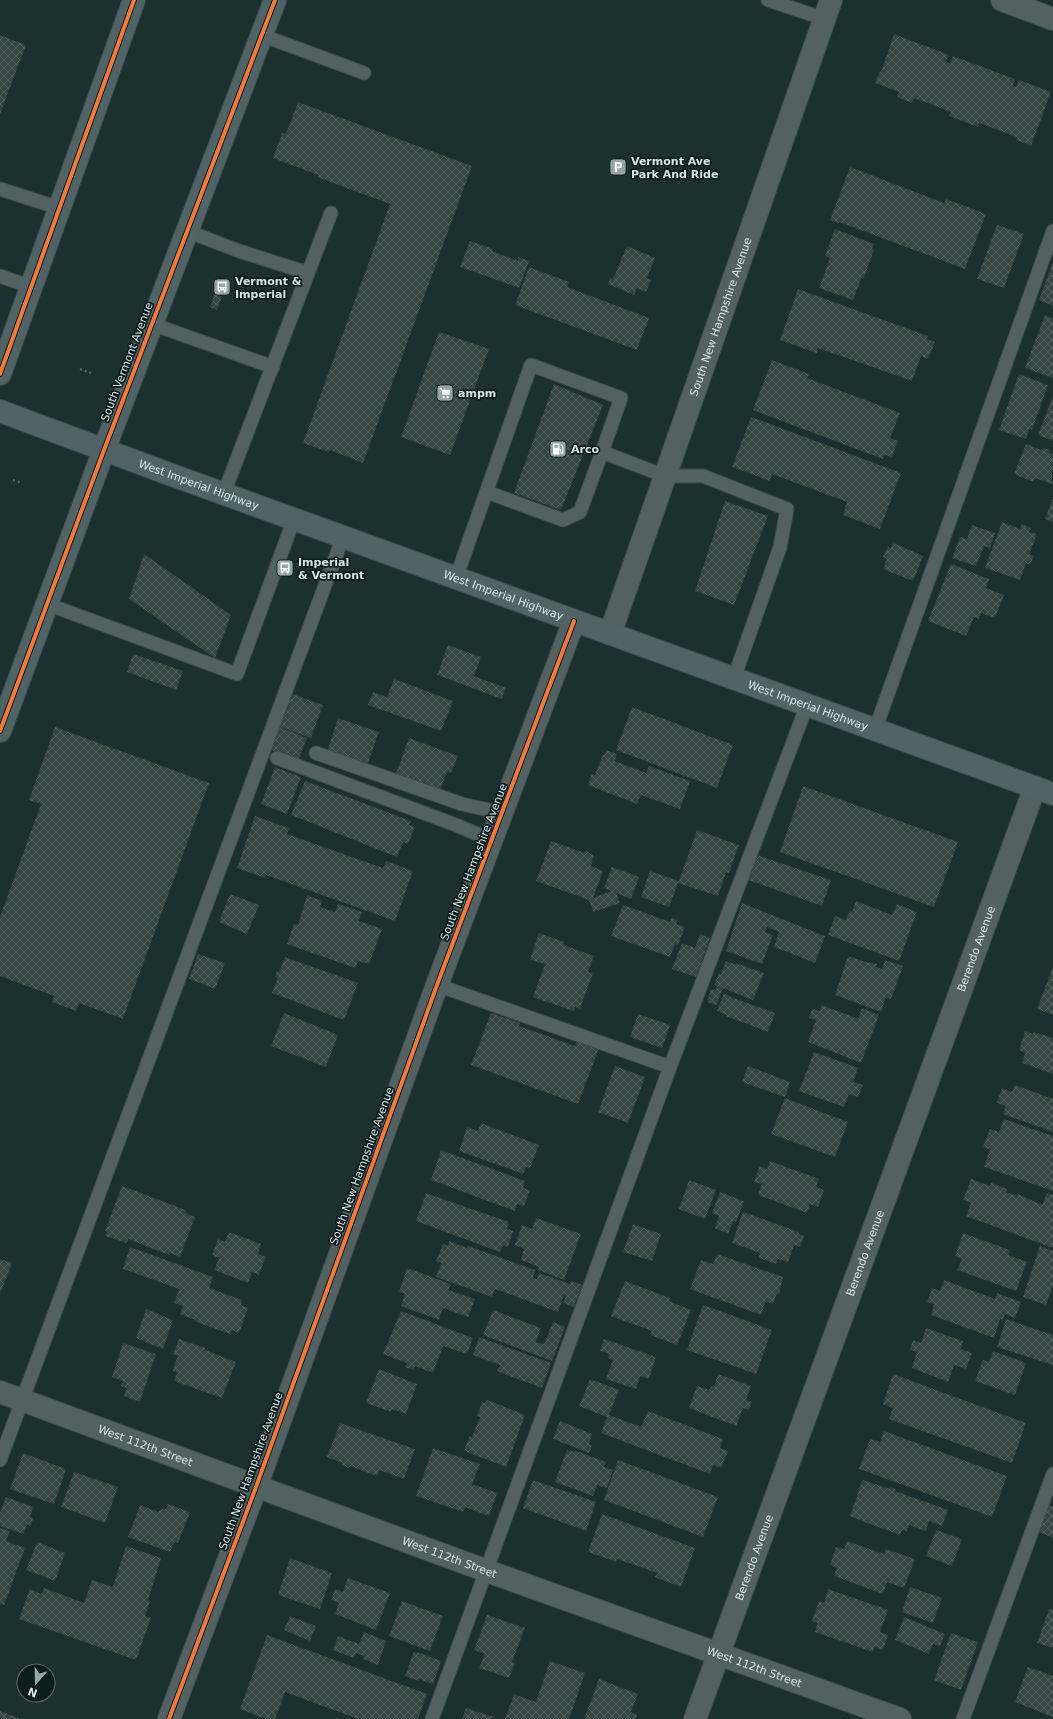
<svg xmlns="http://www.w3.org/2000/svg" width="1053" height="1719" font-family="'DejaVu Sans',sans-serif">
	<style>
		.building { fill: url(#building-cross-hatch) }
		.lines { fill: none; stroke-linecap: round; stroke-linejoin: round }
		.lane-casing { stroke: #3d4c4c; stroke-width: 15 }
		.street-casing { stroke: #3d4c4c; stroke-width: 24 }
		.primary-casing { stroke: #3d4c4c; stroke-width: 24 }
		.path { stroke: #5c6969; stroke-width: 2.5; stroke-dasharray: 2 3; stroke-linecap: butt }
		.lane { stroke: #536161; stroke-width: 13 }
		.street { stroke: #536161; stroke-width: 22 }
		.primary { stroke: #516365; stroke-width: 22 }
		.cycleway-casing { stroke: #0d1c1c; stroke-width: 6 }
		.cycleway { stroke: #f17a3a; stroke-width: 4 }
		.labels { text-anchor: middle; dominant-baseline: central; stroke-width: 3.5; stroke-linejoin: round; paint-order: stroke }
		.poi-label { font-size: 11px; font-weight: bold; fill: #d3e6e5; stroke: #0d1c1c; text-anchor: start }
		.street-label { font-size: 11px; fill: #d3e6e5; stroke: #0d1c1c }
	</style>
	<defs>
		<pattern id="building-cross-hatch" width="8" height="8" patternUnits="userSpaceOnUse"><rect width="8" height="8" fill="#354542"/><path d="M0 0l8 8M0 8l8-8" fill="none" stroke="#51605d"/></pattern>
	</defs>
	<rect width="100%" height="100%" fill="#1b302f"/>
	<path class="building" d="M 894,34 L 949,55 L 946,62 L 950,63 L 953,56 L 1015,79 L 1013,86 L 1016,87 L 1019,80 L 1051,92 L 1031,146 L 1016,140 L 1017,137 L 979,123 L 978,127 L 949,116 L 951,112 L 914,98 L 912,103 L 897,97 L 899,92 L 875,83 L 880,71 L 881,72 Z
		M 0,35 L 26,45 L 0,114 Z
		M 298,102 L 472,166 L 363,463 L 330,450 L 329,452 L 303,443 L 390,204 L 317,177 L 318,175 L 273,158 L 282,133 L 286,134 Z
		M 850,167 L 944,203 L 946,199 L 986,214 L 965,269 L 839,222 L 839,223 L 830,220 Z
		M 997,225 L 1024,234 L 1004,288 L 977,279 Z
		M 835,229 L 874,244 L 872,249 L 874,250 L 864,278 L 862,277 L 853,300 L 819,288 L 830,258 L 825,256 Z
		M 470,241 L 493,249 L 492,251 L 518,261 L 518,257 L 529,261 L 519,288 L 460,267 Z
		M 627,246 L 655,258 L 647,278 L 651,280 L 646,292 L 637,288 L 634,295 L 608,284 L 610,278 L 613,279 Z
		M 1053,262 L 1053,306 L 1039,300 Z
		M 529,267 L 569,282 L 567,287 L 649,318 L 637,350 L 515,305 Z
		M 798,289 L 928,336 L 927,339 L 935,342 L 928,359 L 921,356 L 912,381 L 818,348 L 817,353 L 780,340 Z
		M 216,290 L 223,293 L 217,310 L 210,307 Z
		M 1045,315 L 1053,318 L 1053,378 L 1025,368 Z
		M 439,332 L 489,349 L 450,455 L 401,437 Z
		M 772,360 L 809,374 L 807,378 L 900,413 L 890,438 L 898,441 L 892,457 L 885,455 L 883,459 L 753,410 Z
		M 1019,374 L 1048,385 L 1032,430 L 1029,429 L 1026,439 L 999,430 Z
		M 554,384 L 603,405 L 561,510 L 514,493 Z
		M 1053,396 L 1053,441 L 1038,435 Z
		M 751,417 L 901,473 L 880,529 L 843,515 L 847,502 L 772,474 L 770,481 L 732,467 Z
		M 1026,444 L 1042,450 L 1043,448 L 1050,450 L 1049,453 L 1053,454 L 1052,484 L 1035,478 L 1033,482 L 1014,474 Z
		M 1053,498 L 1053,522 L 1045,519 Z
		M 725,501 L 768,516 L 734,605 L 695,591 Z
		M 1002,522 L 1020,529 L 1022,524 L 1031,528 L 1029,532 L 1037,534 L 1029,554 L 1034,556 L 1030,565 L 1026,563 L 1020,580 L 985,568 Z
		M 972,525 L 995,533 L 990,548 L 984,546 L 976,566 L 952,558 L 960,537 L 967,539 Z
		M 893,543 L 923,556 L 913,581 L 883,569 L 887,559 L 883,557 L 888,546 L 891,548 Z
		M 144,554 L 231,615 L 215,658 L 129,599 Z
		M 951,564 L 989,579 L 986,588 L 1004,595 L 995,618 L 981,613 L 979,619 L 974,617 L 966,636 L 928,621 Z
		M 448,645 L 481,657 L 474,676 L 506,688 L 502,699 L 437,675 Z
		M 133,654 L 183,671 L 176,690 L 127,672 Z
		M 394,679 L 453,701 L 441,731 L 368,705 L 373,692 L 387,697 Z
		M 292,694 L 323,705 L 311,738 L 280,727 Z
		M 632,707 L 733,745 L 717,788 L 616,750 Z
		M 338,718 L 379,732 L 366,768 L 326,755 Z
		M 277,726 L 307,738 L 298,760 L 269,749 Z
		M 55,727 L 209,783 L 123,1019 L 79,1003 L 76,1011 L 52,1002 L 54,996 L 0,976 L 0,917 L 41,804 L 29,800 Z
		M 409,738 L 458,756 L 451,773 L 447,772 L 438,795 L 395,776 Z
		M 606,750 L 617,754 L 615,761 L 646,773 L 649,766 L 690,781 L 680,809 L 641,795 L 637,804 L 588,785 L 592,774 L 595,775 L 603,754 L 605,755 Z
		M 275,767 L 301,777 L 287,814 L 261,804 Z
		M 305,781 L 411,821 L 409,825 L 415,827 L 408,844 L 403,842 L 397,857 L 291,815 Z
		M 803,786 L 958,842 L 934,907 L 780,852 Z
		M 255,816 L 289,828 L 287,834 L 383,868 L 386,861 L 413,871 L 395,921 L 266,875 L 265,878 L 237,868 Z
		M 697,830 L 739,845 L 729,873 L 726,872 L 718,896 L 678,883 L 669,907 L 641,897 L 650,871 L 679,881 Z
		M 551,841 L 584,853 L 585,850 L 594,856 L 591,866 L 603,871 L 593,898 L 611,891 L 604,888 L 612,867 L 639,877 L 631,899 L 616,893 L 620,903 L 593,912 L 589,900 L 536,881 Z
		M 757,855 L 831,880 L 822,906 L 748,880 Z
		M 230,894 L 259,905 L 247,934 L 219,922 Z
		M 307,895 L 322,901 L 320,907 L 335,912 L 338,904 L 362,912 L 359,921 L 382,929 L 369,964 L 358,961 L 355,968 L 287,944 L 294,924 L 298,925 Z
		M 856,901 L 892,915 L 897,904 L 917,912 L 899,961 L 828,935 L 835,916 L 846,920 L 849,911 L 852,912 Z
		M 742,903 L 825,936 L 815,963 L 774,947 L 779,932 L 767,927 L 765,932 L 773,935 L 762,964 L 726,951 Z
		M 623,905 L 670,922 L 672,918 L 678,920 L 676,924 L 685,927 L 678,945 L 675,944 L 670,957 L 611,936 Z
		M 539,933 L 564,942 L 564,945 L 594,956 L 588,972 L 593,973 L 580,1009 L 575,1007 L 574,1011 L 533,997 L 545,964 L 530,960 Z
		M 700,934 L 710,938 L 696,977 L 672,969 L 682,943 L 695,948 Z
		M 198,954 L 225,963 L 215,989 L 189,979 Z
		M 848,956 L 869,963 L 869,962 L 877,964 L 876,967 L 882,969 L 885,960 L 903,966 L 891,999 L 886,997 L 881,1012 L 835,995 Z
		M 285,957 L 358,983 L 344,1020 L 272,993 L 278,978 L 275,977 L 277,971 L 279,972 Z
		M 726,961 L 736,965 L 736,963 L 764,973 L 753,1000 L 723,988 L 716,1005 L 707,1002 L 711,989 L 715,990 L 717,987 L 714,985 L 719,973 L 721,974 Z
		M 1053,967 L 1053,1015 L 1037,1009 Z
		M 724,993 L 733,998 L 775,1013 L 768,1032 L 726,1016 L 726,1015 L 717,1011 Z
		M 822,1005 L 858,1019 L 862,1008 L 879,1015 L 861,1063 L 808,1042 L 816,1020 L 809,1018 L 812,1009 L 820,1011 Z
		M 284,1013 L 338,1035 L 326,1067 L 271,1046 Z
		M 491,1013 L 520,1023 L 519,1026 L 575,1046 L 577,1040 L 599,1048 L 578,1104 L 471,1065 Z
		M 638,1014 L 670,1025 L 662,1048 L 630,1037 Z
		M 1025,1031 L 1033,1034 L 1034,1032 L 1053,1038 L 1053,1074 L 1022,1063 L 1025,1053 L 1019,1050 Z
		M 814,1052 L 858,1068 L 853,1082 L 863,1085 L 858,1097 L 849,1094 L 844,1107 L 799,1091 Z
		M 615,1066 L 645,1077 L 628,1123 L 598,1112 Z
		M 748,1066 L 790,1082 L 785,1097 L 742,1082 Z
		M 1015,1085 L 1053,1099 L 1053,1132 L 1003,1114 L 1006,1106 L 997,1103 L 1002,1088 L 1012,1092 Z
		M 785,1098 L 848,1122 L 835,1157 L 771,1134 Z
		M 1004,1119 L 1053,1136 L 1053,1191 L 984,1167 L 990,1149 L 983,1147 L 990,1129 L 999,1132 Z
		M 481,1123 L 539,1145 L 530,1168 L 526,1167 L 523,1174 L 459,1151 L 467,1127 L 478,1131 Z
		M 441,1150 L 525,1181 L 523,1188 L 530,1190 L 524,1206 L 517,1204 L 515,1211 L 431,1180 Z
		M 770,1161 L 819,1179 L 816,1187 L 824,1190 L 818,1207 L 810,1204 L 807,1213 L 758,1195 L 762,1184 L 754,1182 L 760,1166 L 767,1169 Z
		M 971,1179 L 990,1186 L 991,1183 L 1007,1189 L 1006,1192 L 1017,1196 L 1018,1194 L 1042,1205 L 1047,1193 L 1053,1195 L 1053,1248 L 966,1216 L 971,1203 L 963,1200 Z
		M 689,1180 L 716,1190 L 705,1219 L 679,1209 Z
		M 122,1186 L 186,1210 L 185,1213 L 195,1217 L 180,1257 L 170,1253 L 169,1255 L 128,1239 L 127,1243 L 106,1236 L 107,1232 L 105,1231 Z
		M 720,1192 L 744,1201 L 736,1222 L 733,1221 L 728,1234 L 715,1228 L 719,1216 L 712,1213 Z
		M 426,1193 L 509,1222 L 507,1229 L 513,1231 L 508,1247 L 503,1245 L 500,1252 L 416,1221 Z
		M 743,1212 L 799,1232 L 799,1234 L 804,1236 L 800,1247 L 794,1245 L 788,1262 L 778,1259 L 776,1264 L 759,1258 L 760,1253 L 732,1243 Z
		M 536,1218 L 581,1234 L 564,1280 L 538,1270 L 539,1267 L 521,1260 L 524,1249 L 515,1245 L 522,1225 L 532,1229 Z
		M 633,1224 L 661,1234 L 652,1261 L 623,1252 Z
		M 229,1232 L 261,1244 L 258,1254 L 266,1257 L 259,1275 L 252,1272 L 248,1283 L 214,1270 L 219,1258 L 212,1255 L 218,1239 L 225,1242 Z
		M 963,1233 L 1010,1250 L 1008,1255 L 1027,1262 L 1016,1291 L 957,1270 L 962,1259 L 955,1256 Z
		M 449,1241 L 467,1248 L 468,1246 L 535,1270 L 533,1278 L 537,1279 L 539,1273 L 570,1284 L 571,1281 L 582,1285 L 574,1307 L 563,1303 L 566,1296 L 564,1295 L 558,1312 L 495,1289 L 492,1297 L 436,1277 L 441,1263 L 436,1261 L 443,1244 L 448,1246 Z
		M 1040,1246 L 1053,1251 L 1053,1286 L 1046,1305 L 1023,1297 Z
		M 130,1247 L 213,1277 L 209,1288 L 242,1300 L 241,1305 L 248,1308 L 239,1333 L 232,1330 L 230,1334 L 194,1321 L 195,1320 L 180,1314 L 183,1306 L 174,1303 L 179,1289 L 123,1269 Z
		M 717,1254 L 783,1277 L 779,1294 L 777,1293 L 773,1304 L 766,1301 L 761,1315 L 690,1289 L 701,1260 L 713,1264 Z
		M 0,1259 L 12,1263 L 0,1294 Z
		M 407,1268 L 451,1284 L 448,1290 L 475,1299 L 468,1317 L 443,1308 L 439,1320 L 401,1306 L 405,1294 L 399,1292 Z
		M 944,1280 L 995,1299 L 997,1293 L 1021,1302 L 1015,1318 L 1005,1314 L 1003,1320 L 1000,1319 L 994,1338 L 931,1315 L 934,1304 L 927,1302 L 932,1288 L 940,1291 Z
		M 625,1281 L 670,1298 L 669,1301 L 691,1310 L 677,1345 L 650,1335 L 652,1331 L 611,1316 Z
		M 703,1305 L 772,1330 L 756,1374 L 687,1350 Z
		M 146,1309 L 173,1320 L 163,1349 L 136,1338 Z
		M 493,1310 L 541,1328 L 536,1342 L 544,1344 L 553,1322 L 565,1327 L 552,1361 L 483,1335 Z
		M 401,1311 L 473,1338 L 467,1354 L 443,1346 L 433,1373 L 415,1366 L 414,1370 L 405,1367 L 407,1363 L 383,1354 Z
		M 1006,1319 L 1053,1335 L 1053,1365 L 997,1347 Z
		M 926,1328 L 963,1341 L 961,1349 L 972,1353 L 966,1369 L 954,1365 L 948,1382 L 912,1368 L 917,1352 L 910,1350 L 913,1340 L 921,1343 Z
		M 479,1337 L 551,1363 L 542,1388 L 497,1371 L 500,1365 L 473,1355 Z
		M 179,1339 L 205,1348 L 205,1350 L 236,1362 L 222,1398 L 174,1381 L 177,1373 L 173,1371 L 174,1366 L 178,1356 L 173,1354 Z
		M 604,1339 L 656,1357 L 649,1379 L 640,1376 L 636,1389 L 606,1379 L 613,1360 L 608,1358 L 609,1354 L 600,1351 Z
		M 123,1343 L 156,1354 L 140,1402 L 124,1396 L 127,1388 L 121,1386 L 123,1381 L 112,1377 Z
		M 993,1351 L 1026,1363 L 1015,1395 L 975,1381 L 983,1360 L 989,1362 Z
		M 379,1369 L 417,1384 L 406,1414 L 392,1409 L 391,1412 L 366,1403 Z
		M 718,1374 L 751,1386 L 746,1400 L 752,1402 L 749,1410 L 743,1408 L 736,1426 L 689,1408 L 697,1386 L 709,1390 L 711,1386 L 714,1387 Z
		M 893,1374 L 1026,1423 L 1012,1463 L 889,1419 L 893,1408 L 883,1404 Z
		M 590,1379 L 619,1390 L 609,1415 L 641,1427 L 648,1411 L 723,1439 L 720,1448 L 728,1451 L 721,1468 L 713,1465 L 710,1474 L 601,1433 L 607,1417 L 579,1406 Z
		M 487,1400 L 525,1415 L 506,1467 L 467,1452 L 467,1451 L 464,1450 L 470,1436 L 472,1437 L 480,1417 L 477,1416 L 482,1402 L 485,1403 Z
		M 560,1421 L 592,1434 L 589,1444 L 592,1446 L 589,1453 L 553,1439 Z
		M 340,1423 L 415,1449 L 404,1479 L 379,1470 L 377,1476 L 350,1466 L 349,1468 L 341,1465 L 342,1463 L 327,1457 Z
		M 884,1431 L 1007,1476 L 992,1517 L 859,1469 L 870,1439 L 880,1442 Z
		M 433,1448 L 480,1464 L 472,1484 L 497,1493 L 489,1516 L 465,1507 L 463,1512 L 416,1496 Z
		M 567,1450 L 574,1452 L 574,1450 L 606,1462 L 604,1467 L 613,1470 L 607,1488 L 597,1485 L 593,1496 L 555,1482 Z
		M 23,1453 L 66,1469 L 54,1504 L 10,1489 Z
		M 618,1460 L 718,1497 L 703,1537 L 604,1500 Z
		M 74,1472 L 118,1487 L 105,1523 L 61,1507 Z
		M 533,1480 L 596,1502 L 586,1531 L 523,1508 Z
		M 863,1480 L 890,1489 L 890,1487 L 896,1489 L 895,1491 L 948,1510 L 942,1526 L 929,1521 L 926,1531 L 909,1525 L 907,1531 L 902,1530 L 900,1535 L 856,1519 L 856,1518 L 850,1516 L 859,1490 L 858,1490 Z
		M 6,1497 L 33,1507 L 30,1517 L 33,1518 L 31,1526 L 27,1524 L 24,1534 L 0,1526 L 0,1513 Z
		M 168,1504 L 190,1512 L 178,1543 L 174,1542 L 170,1552 L 128,1537 L 140,1505 L 158,1512 L 162,1509 L 166,1509 Z
		M 1049,1505 L 1053,1507 L 1053,1538 L 1039,1532 Z
		M 602,1514 L 695,1548 L 681,1587 L 655,1577 L 657,1573 L 617,1559 L 616,1562 L 588,1552 Z
		M 0,1528 L 10,1531 L 6,1541 L 25,1548 L 4,1605 L 0,1604 Z
		M 936,1530 L 962,1539 L 952,1566 L 926,1556 Z
		M 847,1541 L 884,1554 L 886,1549 L 915,1559 L 904,1588 L 887,1582 L 883,1594 L 834,1576 L 837,1568 L 830,1565 L 836,1547 L 844,1549 Z
		M 37,1542 L 65,1553 L 55,1581 L 26,1570 Z
		M 126,1546 L 161,1558 L 148,1600 L 150,1601 L 145,1616 L 151,1618 L 136,1660 L 19,1619 L 30,1589 L 42,1594 L 44,1588 L 84,1603 L 92,1580 L 113,1587 Z
		M 290,1558 L 332,1573 L 320,1609 L 278,1595 Z
		M 348,1578 L 390,1593 L 376,1630 L 335,1614 L 339,1603 L 331,1600 L 335,1589 L 343,1592 Z
		M 910,1587 L 942,1598 L 933,1623 L 902,1612 Z
		M 828,1589 L 888,1610 L 880,1632 L 888,1635 L 883,1650 L 875,1647 L 873,1652 L 815,1632 L 817,1623 L 812,1621 L 819,1601 L 824,1603 Z
		M 402,1601 L 443,1616 L 430,1651 L 389,1636 Z
		M 1049,1609 L 1053,1610 L 1053,1648 L 1037,1643 Z
		M 487,1615 L 525,1628 L 512,1662 L 515,1663 L 509,1678 L 479,1668 L 485,1654 L 474,1650 Z
		M 290,1616 L 316,1626 L 310,1641 L 284,1630 Z
		M 904,1617 L 945,1634 L 940,1646 L 933,1644 L 929,1654 L 895,1640 Z
		M 364,1632 L 386,1641 L 378,1665 L 363,1659 L 364,1656 L 356,1653 L 354,1658 L 333,1650 L 338,1636 L 359,1644 Z
		M 951,1633 L 978,1642 L 961,1690 L 934,1680 Z
		M 267,1635 L 427,1694 L 418,1719 L 358,1719 L 285,1692 L 275,1719 L 266,1719 L 240,1709 Z
		M 414,1651 L 441,1661 L 433,1684 L 419,1679 L 419,1681 L 405,1676 Z
		M 550,1661 L 585,1673 L 569,1719 L 505,1719 L 514,1694 L 536,1702 Z
		M 1028,1667 L 1053,1676 L 1053,1717 L 1015,1702 Z
		M 599,1679 L 638,1694 L 631,1712 L 637,1715 L 636,1719 L 584,1719 Z
		M 466,1708 L 494,1717 L 493,1719 L 462,1719 Z
		M 0,1711 L 21,1719 L 0,1719 Z"/>
	<g class="lines">
		<g class="lane-casing">
			<path id="lane" d="M 768,0 L 825,19
				M 261,35 L 364,73
				M 0,189 L 59,208
				M 187,231 L 239,251 L 308,273
				M 0,276 L 31,287
				M 152,324 L 273,367
				M 487,492 L 563,520 L 580,512 L 602,452
				M 224,493 L 331,213
				M 456,578 L 531,365 L 621,398 L 602,452 L 665,476 L 703,476 L 787,509 L 780,547 L 734,678
				M 47,604 L 237,674 L 294,519
				M 875,730 L 1053,231
				M 316,753 L 462,804 L 502,813
				M 277,758 L 456,825 L 491,840
				M 437,985 L 670,1067
				M 0,1460 L 343,537
				M 432,1719 L 670,1067 L 807,705
				M 963,1719 L 1053,1474"/>
		</g>
		<g class="street-casing">
			<g id="street">
				<path d="M 1002,0 L 1053,19"/>
				<path id="s1" d="M 610,634 L 831,0"/>
				<path id="s2" d="M 0,1392 L 487,1571 L 900,1719"/>
				<path d="M 169,1719 L 256,1487 L 437,985 L 574,621"/>
				<path id="s3" d="M 695,1719 L 1035,787"/>
			</g>
		</g>
		<g class="primary-casing">
			<g id="primary">
				<path d="M 0,374 L 134,0"/>
				<path id="s4" d="M 0,411 L 161,471 L 1053,794"/>
				<path d="M 0,731 L 104,450 L 275,0"/>
			</g>
		</g>
		<path class="path" d="M 80,369 L 91,373
			M 13,480 L 22,483"/>
		<use href="#lane" class="lane"/>
		<use href="#street" class="street"/>
		<use href="#primary" class="primary"/>
		<g class="cycleway-casing">
			<path id="cycleway" d="M 0,374 L 134,0
				M 0,731 L 104,450 L 275,0
				M 169,1719 L 256,1487 L 437,985 L 574,621"/>
		</g>
		<use href="#cycleway" class="cycleway"/>
	</g>
	<defs>
		<g id="parking-square" transform="scale(0.9)"><rect x="-9" y="-9" width="18" height="18" rx="4" fill="#93a6a5" stroke="#0d1c1c"/><path d="M-3.5-5.5H1a3.5 3.5 0 0 1 0 7H-1V5.5H-3.5ZM-1-3.4V-.6H.8a1.4 1.4 0 0 0 0-2.8Z" fill="#fff"/></g>
		<g id="bus-square" transform="scale(0.9)"><rect x="-9" y="-9" width="18" height="18" rx="4" fill="#93a6a5" stroke="#0d1c1c"/><path d="M-5-6H5V4H4V6H2V4H-2V6H-4V4H-5ZM-3.5-4V0h7V-4ZM-3.5 1.2v1.5H-2V1.2ZM2 1.2v1.5H3.5V1.2Z" fill="#fff"/></g>
		<g id="supermarket-square" transform="scale(0.9)"><rect x="-9" y="-9" width="18" height="18" rx="4" fill="#93a6a5" stroke="#0d1c1c"/><path d="M-6-5.5h2.5l.6 2H6L4.5 2H-2.5L-4.4-4H-6ZM-1.5 3.2a1.3 1.3 0 1 0 .1 0ZM3 3.2a1.3 1.3 0 1 0 .1 0Z" fill="#fff"/></g>
		<g id="fuel-square" transform="scale(0.9)"><rect x="-9" y="-9" width="18" height="18" rx="4" fill="#93a6a5" stroke="#0d1c1c"/><path d="M-5.5-6h7V0h2V4h1.3V-2.5L3-4.5l.8-.8L6-3V5H2.5V1h-1V6h-7ZM-4.2-4.7v3.2H.2V-4.7Z" fill="#fff"/></g>
	</defs>
	<g fill-rule="evenodd">
		<use href="#parking-square" x="618" y="167"/>
		<use href="#bus-square" x="222" y="287"/>
		<use href="#supermarket-square" x="445" y="393"/>
		<use href="#fuel-square" x="558" y="449"/>
		<use href="#bus-square" x="285" y="568"/>
	</g>
	<g class="labels">
		<g class="poi-label">
			<text x="631" y="161">Vermont Ave<tspan x="631" dy="13">Park And Ride</tspan></text>
			<text x="235" y="281">Vermont &amp;<tspan x="235" dy="13">Imperial</tspan></text>
			<text x="458" y="393">ampm</text>
			<text x="571" y="449">Arco</text>
			<text x="298" y="562">Imperial<tspan x="298" dy="13">&amp; Vermont</tspan></text>
		</g>
		<g class="street-label">
			<text stroke="none"><textPath href="#s1" startOffset="336">South New Hampshire Avenue</textPath></text>
			<text transform="translate(127 362) rotate(-69)">South Vermont Avenue</text>
			<text stroke="none"><textPath href="#s4" startOffset="212">West Imperial Highway</textPath></text>
			<text stroke="none"><textPath href="#s4" startOffset="536">West Imperial Highway</textPath></text>
			<text stroke="none"><textPath href="#s4" startOffset="860">West Imperial Highway</textPath></text>
			<text transform="translate(474 862) rotate(-69)">South New Hampshire Avenue</text>
			<text stroke="none"><textPath href="#s3" startOffset="820">Berendo Avenue</textPath></text>
			<text transform="translate(362 1166) rotate(-70)">South New Hampshire Avenue</text>
			<text stroke="none"><textPath href="#s3" startOffset="496">Berendo Avenue</textPath></text>
			<text stroke="none"><textPath href="#s2" startOffset="155">West 112th Street</textPath></text>
			<text transform="translate(251 1471) rotate(-70)">South New Hampshire Avenue</text>
			<text stroke="none"><textPath href="#s2" startOffset="479">West 112th Street</textPath></text>
			<text stroke="none"><textPath href="#s3" startOffset="172">Berendo Avenue</textPath></text>
			<text stroke="none"><textPath href="#s2" startOffset="803">West 112th Street</textPath></text>
		</g>
	</g>
	<g transform="translate(36 1683) rotate(200)"><circle r="19" fill="#0d1c1c" stroke="#5c6d6c"/>
	<path d="M0-3L7 15L0 10L-7 15Z" fill="#93a6a5"/>
	<text y="-6" font-size="11" font-weight="bold" text-anchor="middle" fill="#d3e6e5">N</text>
	</g>
</svg>
